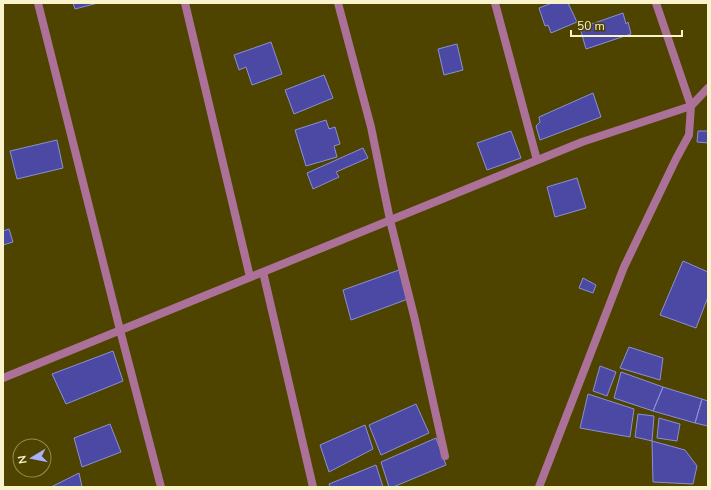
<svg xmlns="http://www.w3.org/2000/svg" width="711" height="490" font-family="'Nunito Sans',sans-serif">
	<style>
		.building { fill: #4b49a4; stroke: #8b90d5 }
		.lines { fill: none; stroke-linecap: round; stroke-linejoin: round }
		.minor { stroke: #ac7198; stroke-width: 8 }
	</style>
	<rect width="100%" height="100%" fill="#4e4400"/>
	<path class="building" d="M 73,3 L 98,3 L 75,9 Z
		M 552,3 L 568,3 L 577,22 L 551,33 L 548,25 L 545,26 L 539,8 Z
		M 623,13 L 626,24 L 628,22 L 631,34 L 586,49 L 580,28 Z
		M 271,42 L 282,74 L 252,85 L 246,67 L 239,70 L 234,55 Z
		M 457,44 L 463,70 L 444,75 L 438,49 Z
		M 324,75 L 333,98 L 294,114 L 285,90 Z
		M 593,93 L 601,117 L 540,140 L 536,126 L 540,122 L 539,117 Z
		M 326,120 L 329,129 L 335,127 L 340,144 L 334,146 L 337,157 L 306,166 L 295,130 Z
		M 511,131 L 521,158 L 487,170 L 477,143 Z
		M 698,131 L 708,131 L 708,143 L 697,142 Z
		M 57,140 L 63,168 L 17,179 L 10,151 Z
		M 363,148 L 368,158 L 336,172 L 339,177 L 313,189 L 307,173 Z
		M 577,178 L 586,208 L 555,217 L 547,187 Z
		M 9,229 L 13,242 L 3,245 L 3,231 Z
		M 683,261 L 708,272 L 708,297 L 696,328 L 660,315 Z
		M 399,270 L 408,299 L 351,320 L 343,290 Z
		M 583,278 L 596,285 L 593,293 L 579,288 Z
		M 629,347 L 663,358 L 660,380 L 620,368 Z
		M 113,351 L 123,381 L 66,404 L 52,374 Z
		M 600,366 L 616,372 L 607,396 L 593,391 Z
		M 621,372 L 663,387 L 653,411 L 614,398 Z
		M 663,387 L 702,399 L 695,423 L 653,411 Z
		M 588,394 L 634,409 L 630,437 L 580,428 Z
		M 702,399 L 708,401 L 708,426 L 695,423 Z
		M 416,404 L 429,433 L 381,455 L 369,425 Z
		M 638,414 L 654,416 L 652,441 L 635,437 Z
		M 659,418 L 680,424 L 677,441 L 657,438 Z
		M 110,424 L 121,452 L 82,467 L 74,438 Z
		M 365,425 L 373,449 L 329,472 L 320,445 Z
		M 436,438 L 446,465 L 393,487 L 389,487 L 381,462 Z
		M 652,441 L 685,450 L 697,466 L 693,484 L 653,482 Z
		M 376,465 L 383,487 L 330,487 L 329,484 Z
		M 79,473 L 82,487 L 51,487 Z"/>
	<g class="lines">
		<path class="minor" d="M 38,3 L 120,330 L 161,487
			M 185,3 L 250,277
			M 338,3 L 371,127 L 390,220 L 415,320 L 445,456
			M 495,3 L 537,160
			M 263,272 L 313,487
			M 3,378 L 582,142 L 691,106 L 708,88
			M 539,487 L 624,267 L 676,159 L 689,135 L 691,106 L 656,3"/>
	</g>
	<rect width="711" height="490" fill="none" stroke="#f9f3cc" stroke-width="8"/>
	<g transform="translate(32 458) rotate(260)"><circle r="19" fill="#4e4400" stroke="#928a52"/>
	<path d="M0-3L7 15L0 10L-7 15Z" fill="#aab0fc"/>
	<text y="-6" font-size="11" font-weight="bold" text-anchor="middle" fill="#f9f3cc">N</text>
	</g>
	<path d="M571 30v6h111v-6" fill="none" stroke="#f9f3cc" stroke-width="2"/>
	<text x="577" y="30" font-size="12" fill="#f9f3cc" stroke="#4e4400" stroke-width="3" paint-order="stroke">50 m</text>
</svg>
